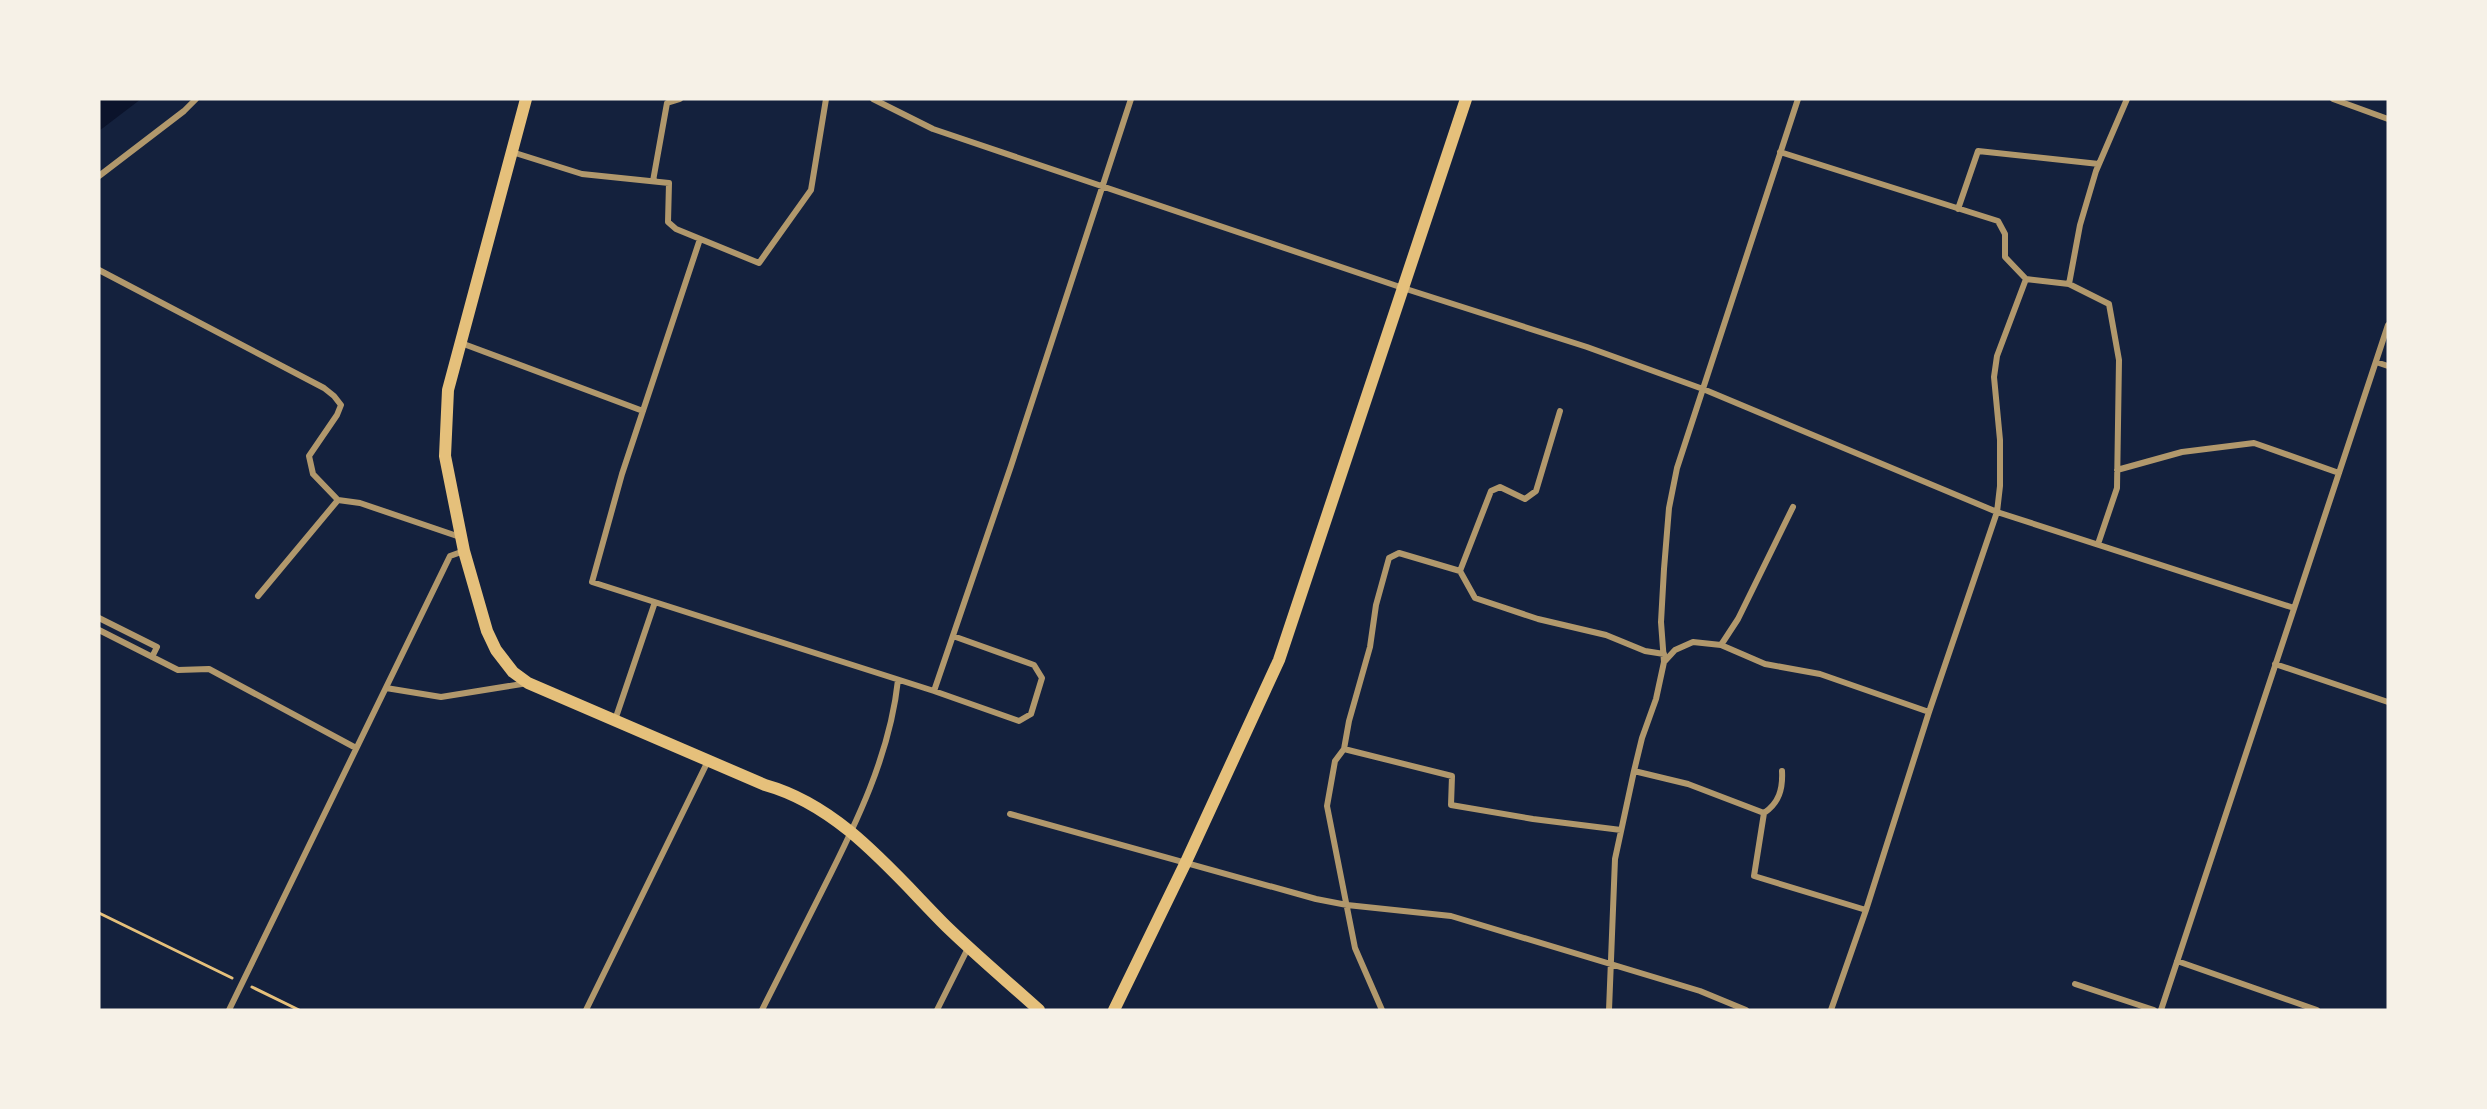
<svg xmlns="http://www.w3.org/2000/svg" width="2487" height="1109" font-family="Literata,serif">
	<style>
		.water { fill: #0b132b }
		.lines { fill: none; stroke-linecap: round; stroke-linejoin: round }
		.path { stroke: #e5c07b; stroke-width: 3 }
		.minor { stroke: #b1986c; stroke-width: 6 }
		.secondary { stroke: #e5c07b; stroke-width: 12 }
	</style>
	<rect width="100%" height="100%" fill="#14213d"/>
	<path class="water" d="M 99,99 L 141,99 L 99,131 Z"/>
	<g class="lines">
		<path class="path" d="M 99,913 L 232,978
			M 252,987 L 299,1010"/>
		<path class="minor" d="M 873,99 L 933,129 L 1403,288 L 1587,347 L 1703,389 L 1997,512 L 2294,608
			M 2333,99 L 2388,119
			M 512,152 L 582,174 L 669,183 L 668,222 L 676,229 L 759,263 L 811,190 L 826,99
			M 1780,152 L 1998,221 L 2005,234 L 2005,257 L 2026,279 L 2069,284 L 2109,304 L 2119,360 L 2117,488 L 2098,544
			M 99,176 L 184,111 L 196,99
			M 653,181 L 667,103 L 680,99
			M 1958,209 L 1978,151 L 2099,164
			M 700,239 L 622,474 L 592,582 L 934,691 L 1019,721 L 1031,714 L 1042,678 L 1034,665 L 953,636
			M 99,270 L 324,388 L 334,396 L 341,405 L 337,415 L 309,456 L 313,474 L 338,500 L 360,503 L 460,537
			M 2069,284 L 2080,225 L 2096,171 L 2127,99
			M 461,343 L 643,411
			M 2376,362 L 2388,366
			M 1560,411 L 1536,491 L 1525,499 L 1500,487 L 1491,491 L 1460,571 L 1475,598 L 1538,619 L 1606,635 L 1645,651 L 1664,654
			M 2117,470 L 2182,452 L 2254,443 L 2339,473
			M 258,596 L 338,500
			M 99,618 L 157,647 L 152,657
			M 99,630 L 178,670 L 209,669 L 356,748
			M 1721,645 L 1738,619 L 1793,507
			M 1664,662 L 1675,650 L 1693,642 L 1721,645 L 1765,664 L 1820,674 L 1929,712
			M 2275,664 L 2388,702
			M 386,688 L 441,697 L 528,683
			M 934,691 L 1011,466 L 1131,99
			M 615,720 L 655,602
			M 1344,749 L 1452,776 L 1451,805 L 1533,819 L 1621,830
			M 1634,771 L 1688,784 L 1764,813 C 1779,803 1783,789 1782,771
			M 1764,813 L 1754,876 L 1866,910
			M 1010,814 L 1316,899 L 1347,905 L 1451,916 L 1700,991 L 1746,1010
			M 2177,961 L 2317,1010
			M 2075,984 L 2154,1010
			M 229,1010 L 450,556 L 464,551
			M 586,1010 L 708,761
			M 762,1010 C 782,970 802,931 822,891 C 856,824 890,755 898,680
			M 937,1010 L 969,946
			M 1382,1010 L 1355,948 L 1327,806 L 1335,761 L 1344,749 L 1349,721 L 1370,647 L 1376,605 L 1389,558 L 1399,553 L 1460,571
			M 1609,1010 L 1615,859 L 1634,771 L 1642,738 L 1656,699 L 1664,662 L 1661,622 L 1664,569 L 1669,508 L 1677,468 L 1798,99
			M 1831,1010 L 1866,910 L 1929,712 L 1997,512 L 2000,486 L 2000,440 L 1994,377 L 1997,356 L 2026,279
			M 2161,1010 L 2388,325"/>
		<path class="secondary" d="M 526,99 L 448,390 L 445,456 L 464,551 L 487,631 L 496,650 L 513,672 L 528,683 L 765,785 C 841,806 894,874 947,927 C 977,956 1008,982 1039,1010
			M 1114,1010 L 1185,864 L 1279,660 L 1466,99"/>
	</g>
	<rect width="2487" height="1109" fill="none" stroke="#f6f1e7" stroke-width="201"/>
</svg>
